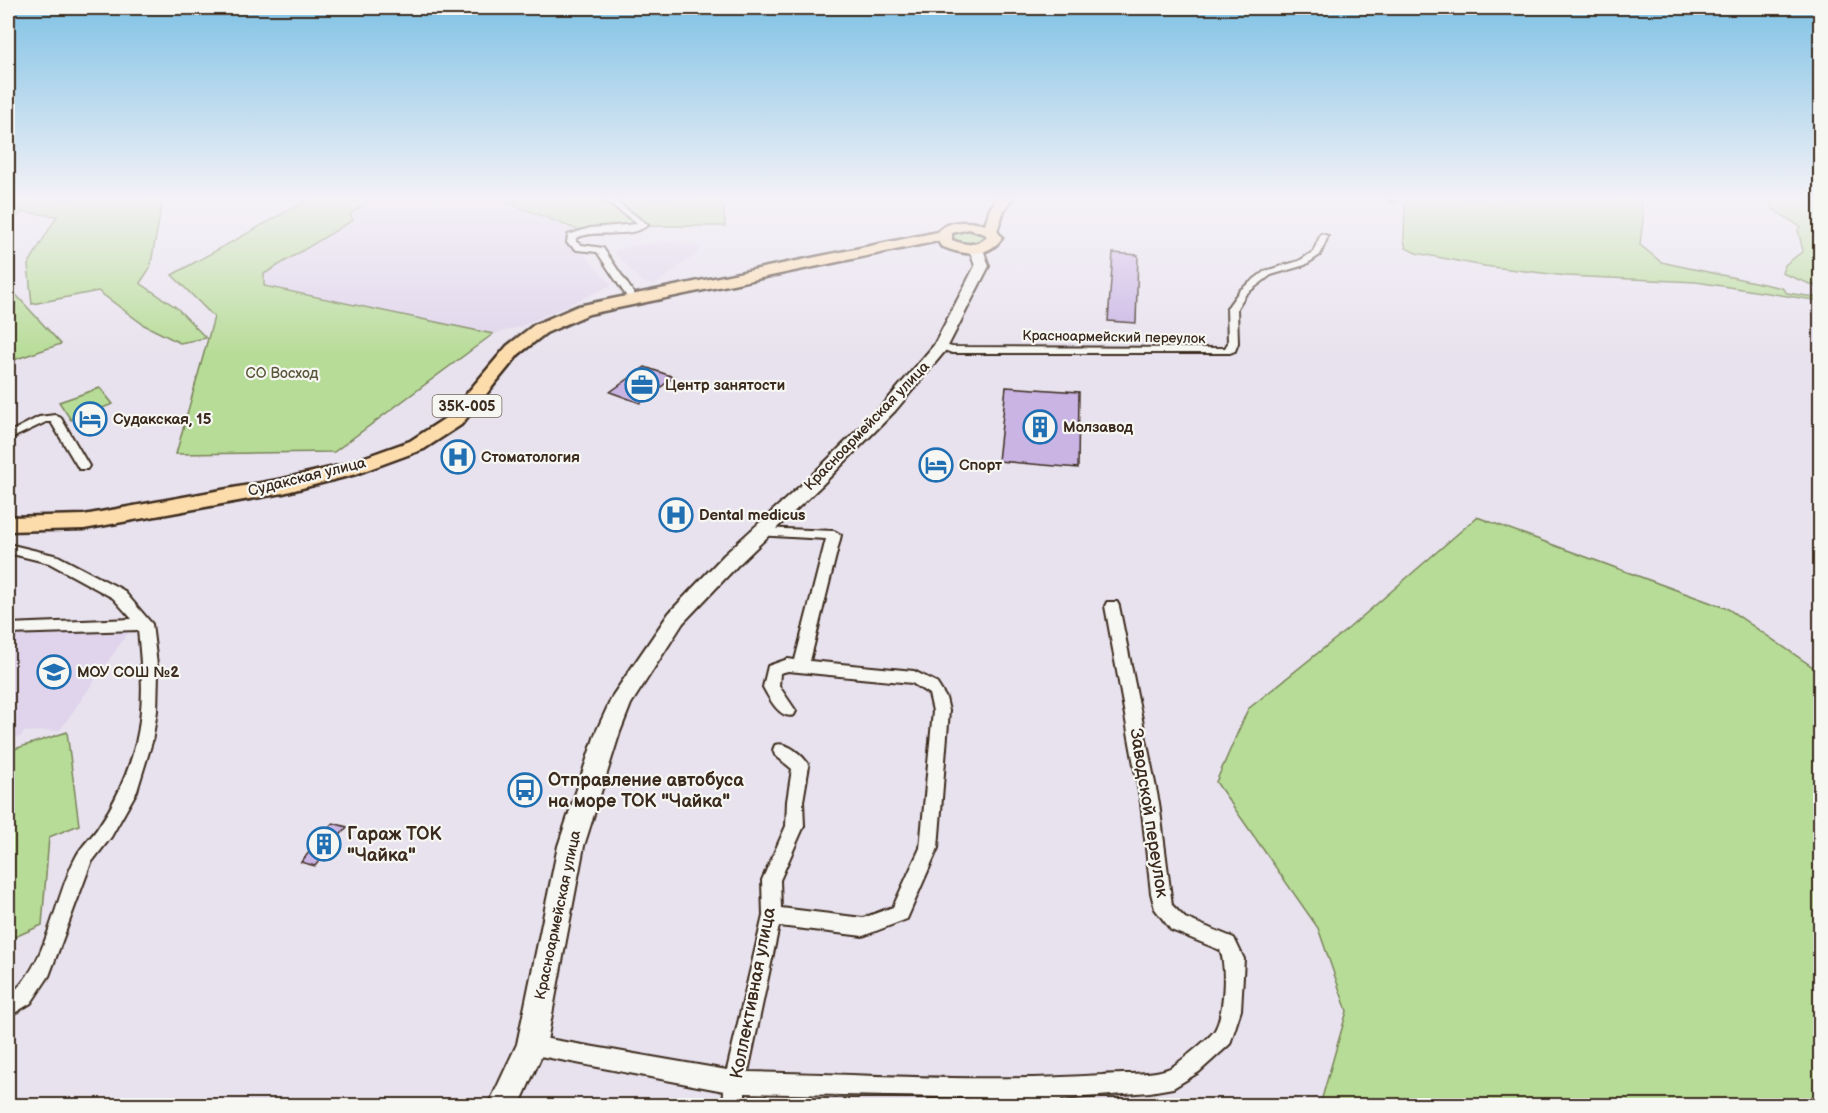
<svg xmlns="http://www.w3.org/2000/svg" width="1828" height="1113" font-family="'Balsamiq Sans',sans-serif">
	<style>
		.built { fill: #dfd4eb }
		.green { fill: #b7dc97; stroke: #79835a; stroke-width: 1.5 }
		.building { fill: #c9b4e4; stroke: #3b2a1e; stroke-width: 1.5 }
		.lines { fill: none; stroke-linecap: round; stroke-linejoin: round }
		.street-casing { stroke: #3b2a1e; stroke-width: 4 }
		.secondary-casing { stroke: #3b2a1e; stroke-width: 4 }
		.primary-casing { stroke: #3b2a1e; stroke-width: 5 }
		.street { fill: #f6f6f2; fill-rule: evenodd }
		.secondary { fill: #f6f6f2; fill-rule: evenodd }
		.primary { fill: #fddcac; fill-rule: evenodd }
		.labels { text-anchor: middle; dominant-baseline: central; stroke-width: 4.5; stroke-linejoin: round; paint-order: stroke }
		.far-street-label { font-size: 14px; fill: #3b2a1e; stroke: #f6f6f2 }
		.shield { fill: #f6f6f2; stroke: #73675e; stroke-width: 1.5 }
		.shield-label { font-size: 14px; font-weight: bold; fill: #3b2a1e }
		.park-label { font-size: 15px; fill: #5a563c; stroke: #f6f6f2 }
		.poi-label { font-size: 15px; font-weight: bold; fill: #3b2a1e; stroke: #f6f6f2; text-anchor: start }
		.street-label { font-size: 15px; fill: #3b2a1e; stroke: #f6f6f2 }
		.near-poi-label { font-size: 18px; font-weight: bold; fill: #3b2a1e; stroke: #f6f6f2; text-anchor: start }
		.near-street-label { font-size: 18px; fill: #3b2a1e; stroke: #f6f6f2 }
	</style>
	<rect width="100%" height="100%" fill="#e8e2ee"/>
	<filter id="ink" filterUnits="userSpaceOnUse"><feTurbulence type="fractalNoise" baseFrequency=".0167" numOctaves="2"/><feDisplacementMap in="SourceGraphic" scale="12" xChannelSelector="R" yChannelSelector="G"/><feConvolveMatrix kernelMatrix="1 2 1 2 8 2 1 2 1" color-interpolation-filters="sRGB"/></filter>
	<g filter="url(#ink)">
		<path class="built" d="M 372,199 L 512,199 L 507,202 L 578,230 L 568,237 L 612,285 L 522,326 L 493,334 L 264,286 L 264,275 L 353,221 L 350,214 Z
			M 670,242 L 695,245 L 700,249 L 698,253 L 654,285 L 642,282 L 613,251 L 636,245 Z
			M 130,630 L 60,730 L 24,732 L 20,737 L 8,738 L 8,635 Z"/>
		<path class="green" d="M 8,199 L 163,199 L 150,268 L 140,283 L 177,308 L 206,338 L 180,343 L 144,325 L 98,291 L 32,304 L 28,265 L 57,216 L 23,212 L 8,223 Z
			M 309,199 L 372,199 L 350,214 L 353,220 L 264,274 L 264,286 L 493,334 L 334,452 L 176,454 L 214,317 L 172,275 Z
			M 512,199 L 723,199 L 725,226 L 608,226 L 578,230 L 506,202 Z
			M 1405,199 L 1640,199 L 1643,218 L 1640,245 L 1661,262 L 1782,288 L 1787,293 L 1820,298 L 1820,301 L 1696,282 L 1567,276 L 1484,266 L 1416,253 L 1406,248 L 1404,240 Z
			M 1769,199 L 1820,199 L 1820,288 L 1782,273 L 1785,265 L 1803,251 L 1798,230 L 1801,227 L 1774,210 Z
			M 971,229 L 984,234 L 986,239 C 975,245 964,247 952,239 L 953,234 Z
			M 8,286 L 61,344 L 8,362 Z
			M 100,388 L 113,404 L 71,420 L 59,402 Z
			M 1477,517 L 1728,609 L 1820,672 L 1820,1105 L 1320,1105 L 1347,1011 L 1318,928 L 1216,782 L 1248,709 L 1349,628 Z
			M 67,732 L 79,825 L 49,837 L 42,925 L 8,940 L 8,751 Z"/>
		<path class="building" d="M 1113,253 L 1138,255 L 1136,323 L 1108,321 Z
			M 645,367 L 674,377 L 640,403 L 610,392 Z
			M 1006,387 L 1079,392 L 1078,468 L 998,461 Z
			M 333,823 L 347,827 L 315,866 L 301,862 Z"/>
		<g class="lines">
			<g class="street-casing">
				<path id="street" d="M 603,199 L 613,199 L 648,225 C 629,240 598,228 576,238 L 576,242 L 582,245 L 603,248 L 637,298 L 635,300 L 629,300 L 597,252 L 577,250 L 567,243 L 568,235 L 590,228 L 638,224 Z
					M 1388,199 L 1397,199 L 1393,202 Z
					M 1321,234 L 1328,236 L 1320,255 L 1305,265 L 1271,275 L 1246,294 L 1237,308 L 1238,343 L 1235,351 L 1230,353 L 952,353 L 936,347 L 941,344 L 952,347 L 1225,348 L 1228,343 L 1227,308 L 1240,290 L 1265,271 L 1299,261 L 1313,252 Z
					M 55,415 L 61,418 L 89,466 L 87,469 L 79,469 L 51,422 L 46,422 L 8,440 L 8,433 L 39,417 Z
					M 761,528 L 834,531 L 841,535 L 810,661 L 914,671 L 936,682 L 946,698 L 949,711 L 938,848 L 907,919 L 863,936 L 779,926 L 748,1072 C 865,1074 985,1083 1102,1075 C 1122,1073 1151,1076 1170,1068 C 1178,1064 1210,1038 1215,1030 C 1224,1015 1227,966 1220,950 L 1171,930 L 1155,909 L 1151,893 L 1141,803 L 1105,606 L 1107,602 L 1117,602 L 1119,606 L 1159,803 L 1172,905 L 1185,918 L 1234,938 L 1244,959 L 1241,1010 L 1230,1044 L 1199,1072 L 1173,1088 L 1150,1092 L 1061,1099 L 1062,1106 L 1040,1106 L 1040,1099 L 745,1093 L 745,1106 L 723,1106 L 724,1091 L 524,1053 L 521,1046 L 524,1039 L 531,1036 L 727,1070 L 763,916 L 762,880 L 786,826 L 787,801 L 792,769 L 775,755 L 773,750 L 775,745 C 787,741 804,756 809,766 L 803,801 L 804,826 L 780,880 L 781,908 L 863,918 L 893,907 L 920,848 L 933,711 L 929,694 L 912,683 L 788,671 L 780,673 L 779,686 L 796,711 L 794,715 C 780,720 769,698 763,687 L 768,666 L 788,659 L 795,660 L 826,539 L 756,535 L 754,532 L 756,529 Z
					M 8,544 L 58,556 L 123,590 L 152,624 L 158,673 L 157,711 L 152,742 L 137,791 L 111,837 L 91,863 L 49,976 L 31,1003 L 8,1017 L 8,996 C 48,968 54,896 77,855 C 83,844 93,836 99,826 C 117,800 128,773 136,743 C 145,705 142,667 138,630 L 8,634 L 8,624 L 132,619 L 113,598 L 49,563 L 8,553 Z"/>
			</g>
			<g class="secondary-casing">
				<path id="secondary" d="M 976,245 L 983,249 L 989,266 L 946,350 L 895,411 L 822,485 L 738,565 L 683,623 L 631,704 L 620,732 L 584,846 L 546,1046 L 519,1106 L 488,1106 L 517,1044 L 558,846 L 596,732 L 613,695 L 669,613 L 724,555 L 810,477 L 883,405 L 934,345 L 975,266 L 969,249 Z"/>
			</g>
			<g class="primary-casing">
				<path id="primary" d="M 997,199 L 1012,199 L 1004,210 L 997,231 L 1002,238 C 987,259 962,255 941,246 L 938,241 L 589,314 L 546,333 L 519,354 L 461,425 L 424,449 L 356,474 L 283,493 L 84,529 L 8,531 L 8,517 L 84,515 L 283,479 L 343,465 L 410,441 L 447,417 L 507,346 L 534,325 L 578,306 L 938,232 C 948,219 971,221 985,225 L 990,209 ZM 969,229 L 985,234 L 987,237 C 976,247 965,245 952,240 L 952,233 Z"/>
			</g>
			<use href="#street" class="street"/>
			<use href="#secondary" class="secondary"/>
			<use href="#primary" class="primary"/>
		</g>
	</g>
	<linearGradient id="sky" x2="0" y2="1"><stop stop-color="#80c2e5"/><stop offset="0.56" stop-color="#f5f2f7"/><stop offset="1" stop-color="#f5f2f7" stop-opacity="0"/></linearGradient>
	<rect width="1828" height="355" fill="url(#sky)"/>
	<defs>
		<g id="office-ring" transform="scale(1.725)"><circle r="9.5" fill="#f6f6f2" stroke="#1f6fb2" stroke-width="1.5"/><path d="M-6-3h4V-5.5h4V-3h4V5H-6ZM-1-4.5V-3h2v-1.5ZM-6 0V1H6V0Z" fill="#1f6fb2"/></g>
		<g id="hotel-ring" transform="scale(1.725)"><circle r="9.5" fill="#f6f6f2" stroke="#1f6fb2" stroke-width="1.5"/><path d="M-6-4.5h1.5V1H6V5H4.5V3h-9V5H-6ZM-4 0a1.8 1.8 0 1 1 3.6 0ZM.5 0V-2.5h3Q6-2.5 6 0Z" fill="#1f6fb2"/></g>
		<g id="building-ring" transform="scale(1.725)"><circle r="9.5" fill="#f6f6f2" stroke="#1f6fb2" stroke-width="1.5"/><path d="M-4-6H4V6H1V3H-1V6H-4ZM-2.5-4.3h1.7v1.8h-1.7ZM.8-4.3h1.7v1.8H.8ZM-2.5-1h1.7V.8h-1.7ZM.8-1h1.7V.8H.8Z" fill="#1f6fb2"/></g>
		<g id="hospital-ring" transform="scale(1.725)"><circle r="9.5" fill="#f6f6f2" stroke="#1f6fb2" stroke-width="1.5"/><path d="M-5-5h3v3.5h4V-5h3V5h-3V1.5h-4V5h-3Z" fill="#1f6fb2"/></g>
		<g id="school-ring" transform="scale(1.725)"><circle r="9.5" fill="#f6f6f2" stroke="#1f6fb2" stroke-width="1.5"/><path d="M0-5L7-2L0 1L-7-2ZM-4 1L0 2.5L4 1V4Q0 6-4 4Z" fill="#1f6fb2"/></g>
		<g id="bus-ring" transform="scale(1.725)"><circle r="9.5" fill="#f6f6f2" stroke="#1f6fb2" stroke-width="1.5"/><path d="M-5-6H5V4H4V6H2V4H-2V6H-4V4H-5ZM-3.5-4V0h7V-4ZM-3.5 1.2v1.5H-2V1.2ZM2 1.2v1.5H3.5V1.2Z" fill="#1f6fb2"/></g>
	</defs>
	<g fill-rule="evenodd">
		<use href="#office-ring" x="642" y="385"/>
		<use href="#hotel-ring" x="90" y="419"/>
		<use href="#building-ring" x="1040" y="427"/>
		<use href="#hospital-ring" x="458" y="457"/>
		<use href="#hotel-ring" x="936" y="465"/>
		<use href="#hospital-ring" x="676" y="515"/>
		<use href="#school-ring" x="54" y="672"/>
		<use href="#bus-ring" x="525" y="790"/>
		<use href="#building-ring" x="324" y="844"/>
	</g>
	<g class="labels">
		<g class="far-street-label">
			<text transform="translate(1114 337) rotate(1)">Красноармейский переулок</text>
		</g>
		<rect class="shield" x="432.5" y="395" width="69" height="22" rx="4.5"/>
		<g class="shield-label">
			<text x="467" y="406">35К-005</text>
		</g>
		<g class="park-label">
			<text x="282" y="373">СО Восход</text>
		</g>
		<g class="poi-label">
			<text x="665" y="385">Центр занятости</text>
			<text x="113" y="419">Судакская, 15</text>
			<text x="1063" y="427">Молзавод</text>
			<text x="481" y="457">Стоматология</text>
			<text x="959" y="465">Спорт</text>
			<text x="699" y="515">Dental medicus</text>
			<text x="77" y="672">МОУ СОШ №2</text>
		</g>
		<g class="street-label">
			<text transform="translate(867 426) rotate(-46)">Красноармейская улица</text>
			<text transform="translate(307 477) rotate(-14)">Судакская улица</text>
			<text transform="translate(558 915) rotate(-78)">Красноармейская улица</text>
		</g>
		<g class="near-poi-label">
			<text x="548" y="780">Отправление автобуса<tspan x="548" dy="21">на море ТОК "Чайка"</tspan></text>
			<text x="347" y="834">Гараж ТОК<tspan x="347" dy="21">"Чайка"</tspan></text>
		</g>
		<g class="near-street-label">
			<text transform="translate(1149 813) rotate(81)">Заводской переулок</text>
			<text transform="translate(753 993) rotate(-79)">Коллективная улица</text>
		</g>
	</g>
	<rect width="1828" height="1113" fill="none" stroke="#f6f6f2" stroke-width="30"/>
	<rect x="15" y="15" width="1798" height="1083" fill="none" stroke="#3b2a1e" stroke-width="2" filter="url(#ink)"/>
</svg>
